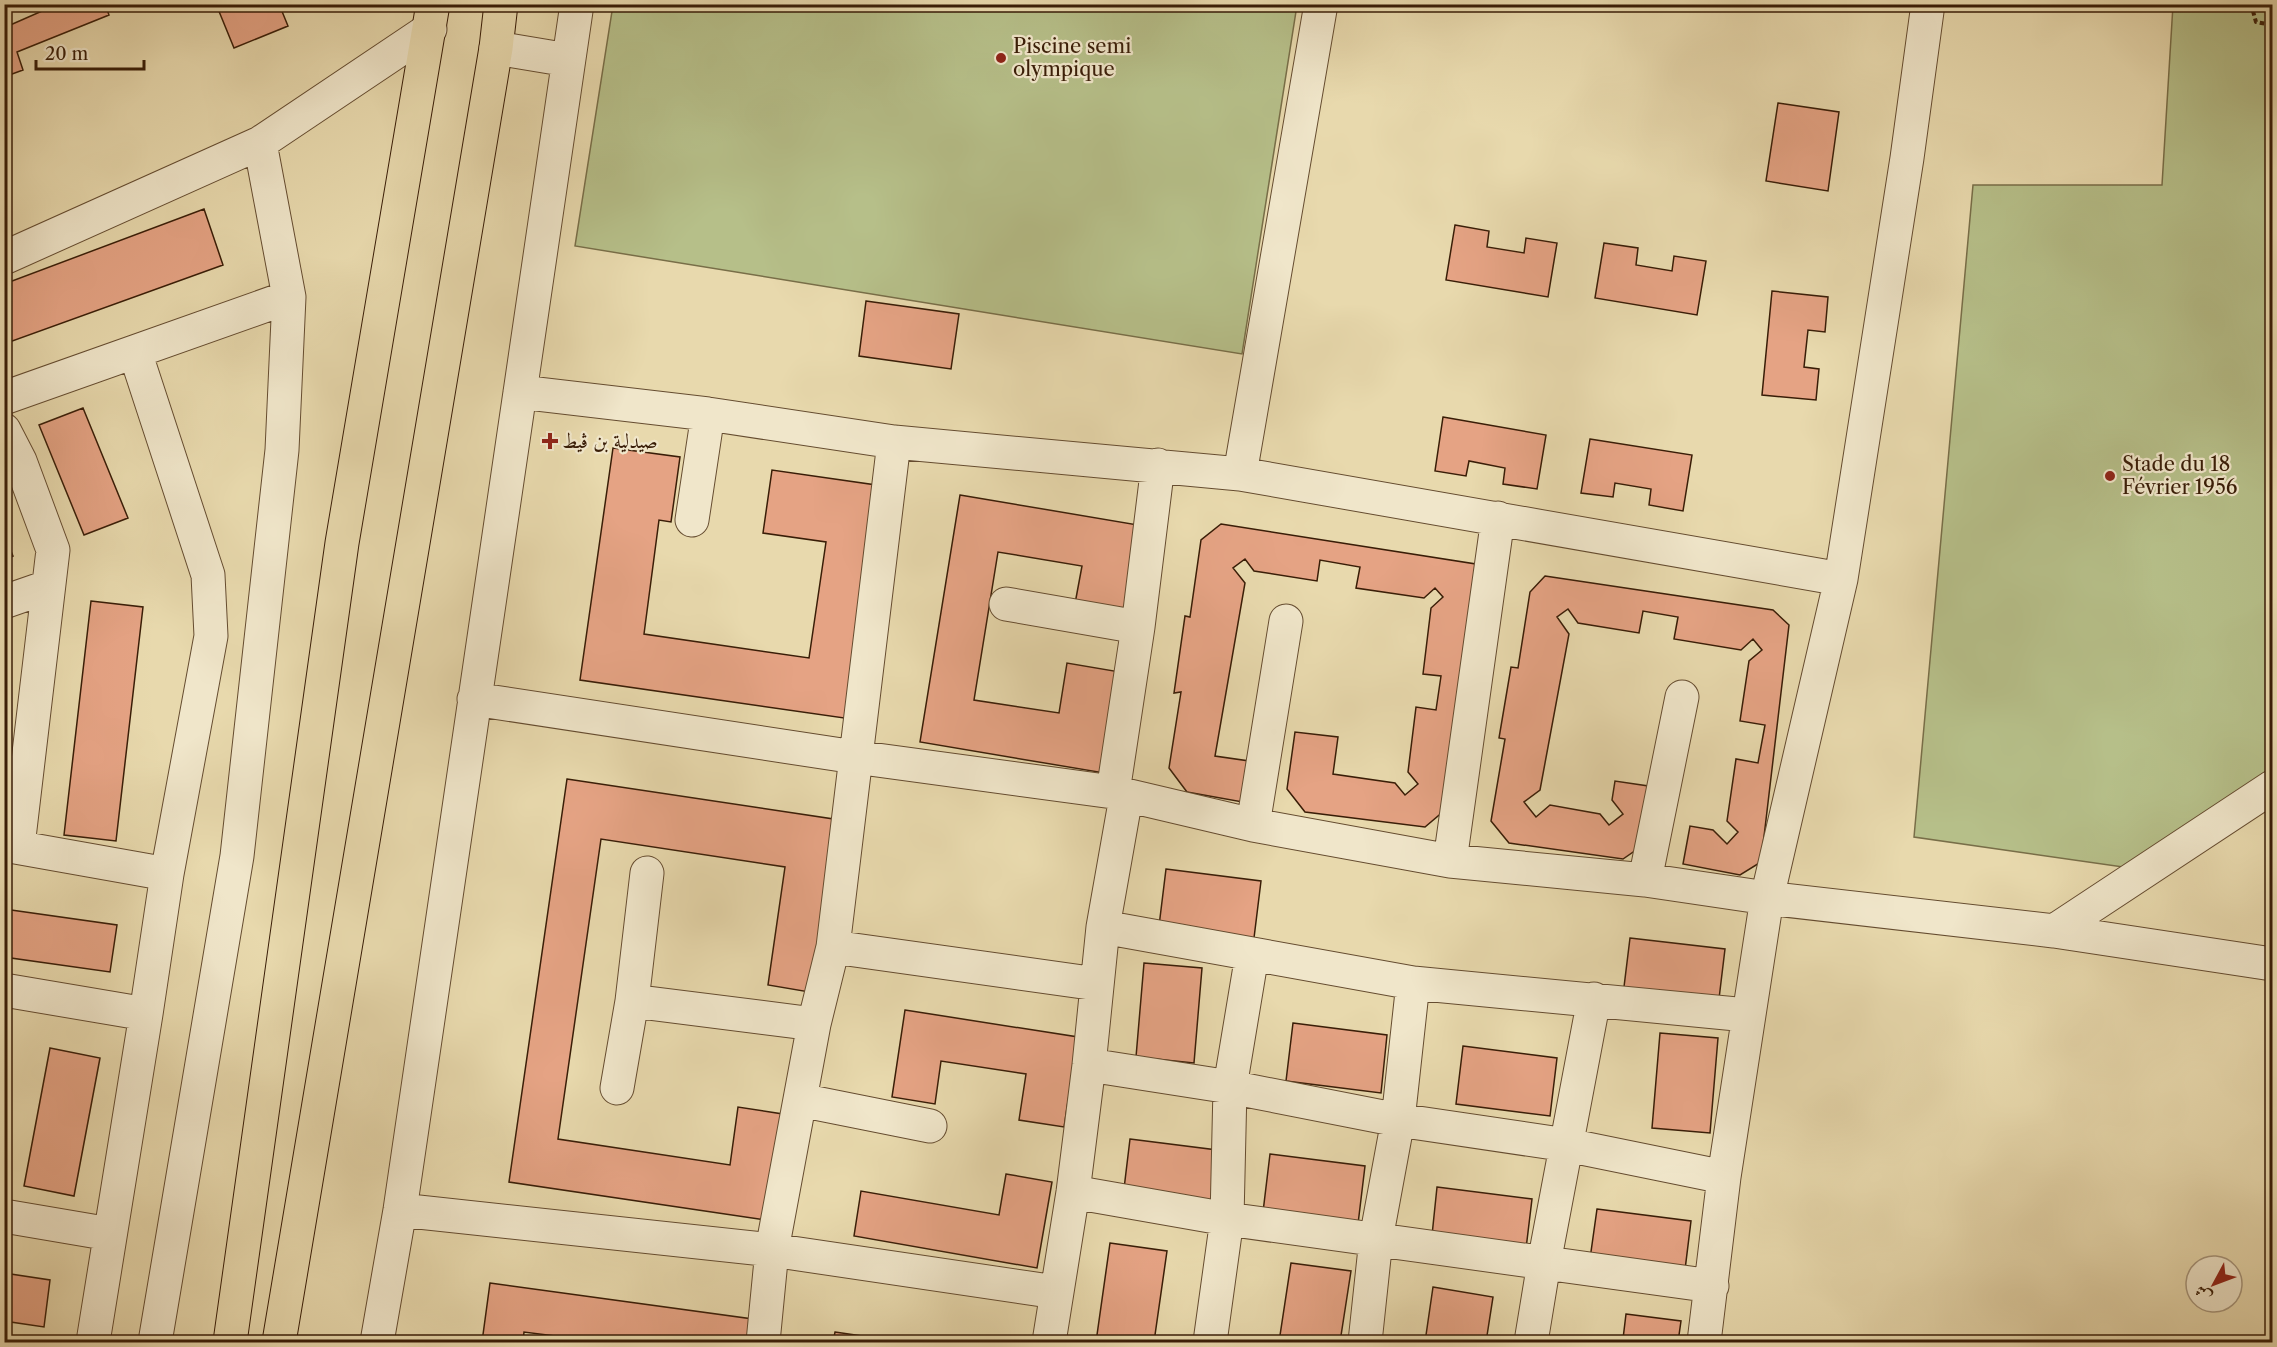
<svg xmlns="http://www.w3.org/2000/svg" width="2277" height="1347" font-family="'Libre Caslon Text',Amiri,serif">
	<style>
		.green { fill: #b6bf89; stroke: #786e48; stroke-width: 1.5 }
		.building { fill: #e5a384; stroke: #391d07; stroke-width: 1.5 }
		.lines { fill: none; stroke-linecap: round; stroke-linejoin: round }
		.minor-casing { stroke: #654c30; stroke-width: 35 }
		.highway-casing { stroke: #391d07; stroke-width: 35 }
		.path { stroke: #391d07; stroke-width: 4; stroke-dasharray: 4.5 3; stroke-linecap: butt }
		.minor { stroke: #f0e6ca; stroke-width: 33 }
		.highway { stroke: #e8d9ad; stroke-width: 33 }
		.poi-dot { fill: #8f2418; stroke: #f0e6ca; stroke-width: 2 }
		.labels { text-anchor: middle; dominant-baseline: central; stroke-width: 4.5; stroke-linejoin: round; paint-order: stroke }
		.poi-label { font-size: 20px; fill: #391d07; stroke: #f0e6ca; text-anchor: start }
	</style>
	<rect width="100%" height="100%" fill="#e8d9ad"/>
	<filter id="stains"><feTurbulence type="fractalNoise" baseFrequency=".00333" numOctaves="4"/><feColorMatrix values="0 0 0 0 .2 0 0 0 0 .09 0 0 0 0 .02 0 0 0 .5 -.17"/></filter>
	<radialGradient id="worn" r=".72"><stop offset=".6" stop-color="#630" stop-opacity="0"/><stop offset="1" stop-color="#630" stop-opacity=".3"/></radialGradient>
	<path class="green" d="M 613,5 L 1297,5 L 1242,354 L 575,246 Z
		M 2173,5 L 2272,5 L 2272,767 L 2137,869 L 1914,837 L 1973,185 L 2162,185 Z"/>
	<path class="building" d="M 58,4 L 105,4 L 109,15 L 17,52 L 23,70 L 4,77 L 4,19 L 8,26 Z
		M 216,4 L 279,4 L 288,26 L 234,48 Z
		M 1778,103 L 1839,112 L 1828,191 L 1766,181 Z
		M 204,209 L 223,265 L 4,344 L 4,284 Z
		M 1455,225 L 1489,231 L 1487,247 L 1524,253 L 1526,238 L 1557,243 L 1548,297 L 1446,280 Z
		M 1604,243 L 1638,248 L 1636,265 L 1672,271 L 1674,256 L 1706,261 L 1697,315 L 1595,298 Z
		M 1772,291 L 1828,297 L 1825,332 L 1808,330 L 1804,367 L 1819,369 L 1816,400 L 1762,395 Z
		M 866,301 L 959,314 L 951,369 L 859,356 Z
		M 83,408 L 128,518 L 84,535 L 39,425 Z
		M 1443,417 L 1546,435 L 1537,489 L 1503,484 L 1505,468 L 1469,461 L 1466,476 L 1435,471 Z
		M 1590,439 L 1692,455 L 1683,511 L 1649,505 L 1651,489 L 1615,483 L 1613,497 L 1581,493 Z
		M 613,448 L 680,457 L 671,522 L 659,520 L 644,634 L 809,658 L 826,542 L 763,533 L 772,470 L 883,486 L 851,719 L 580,680 Z
		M 960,495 L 1144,526 L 1129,618 L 1074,609 L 1082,566 L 998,552 L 974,700 L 1059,713 L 1067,663 L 1126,673 L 1110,774 L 920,742 Z
		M 1221,524 L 1482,565 L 1445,810 L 1425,827 L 1305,812 L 1287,789 L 1295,732 L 1338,737 L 1333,774 L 1395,783 L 1405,795 L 1418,784 L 1408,772 L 1416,707 L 1436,710 L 1441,676 L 1423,674 L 1431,608 L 1443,597 L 1435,588 L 1424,598 L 1356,588 L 1360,567 L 1320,560 L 1317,581 L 1254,571 L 1245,559 L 1233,568 L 1245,583 L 1215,756 L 1256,762 L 1248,803 L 1187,792 L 1169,768 L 1181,692 L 1174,693 L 1185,616 L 1190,617 L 1201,540 Z
		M 4,534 L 13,556 L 4,560 Z
		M 1545,576 L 1773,610 L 1789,625 L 1761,862 L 1740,875 L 1683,864 L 1690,826 L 1713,830 L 1727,844 L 1738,832 L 1727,821 L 1736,759 L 1758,763 L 1765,725 L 1740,721 L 1749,661 L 1762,650 L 1753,639 L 1741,650 L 1674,639 L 1678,617 L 1643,611 L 1639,633 L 1578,623 L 1568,609 L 1557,617 L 1569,634 L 1540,790 L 1524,802 L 1536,817 L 1550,805 L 1600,814 L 1609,825 L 1623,814 L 1612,800 L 1615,781 L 1655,787 L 1646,843 L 1623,859 L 1509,843 L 1491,821 L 1505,739 L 1499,738 L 1511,667 L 1518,668 L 1530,592 Z
		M 91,601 L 143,607 L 116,841 L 64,835 Z
		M 567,779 L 840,820 L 815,993 L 768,985 L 785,867 L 601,839 L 558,1139 L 730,1165 L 738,1107 L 789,1115 L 773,1221 L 509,1182 Z
		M 1166,869 L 1261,881 L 1254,938 L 1159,926 Z
		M 4,909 L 117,925 L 110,972 L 4,957 Z
		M 1630,938 L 1725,949 L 1718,1007 L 1623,995 Z
		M 1144,963 L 1202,968 L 1194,1063 L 1136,1057 Z
		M 905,1010 L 1078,1037 L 1064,1127 L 1019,1120 L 1026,1074 L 941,1061 L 935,1104 L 892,1097 Z
		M 1293,1023 L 1387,1035 L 1381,1093 L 1286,1081 Z
		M 1660,1033 L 1718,1038 L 1710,1133 L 1652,1128 Z
		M 1463,1046 L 1557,1058 L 1550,1116 L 1456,1104 Z
		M 50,1048 L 100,1058 L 74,1196 L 24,1186 Z
		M 1130,1139 L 1225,1151 L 1218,1208 L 1123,1197 Z
		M 1270,1154 L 1365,1166 L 1358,1224 L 1263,1212 Z
		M 1006,1174 L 1052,1182 L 1037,1268 L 854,1236 L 861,1191 L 999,1215 Z
		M 1437,1187 L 1532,1199 L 1525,1257 L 1431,1245 Z
		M 1597,1209 L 1691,1221 L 1684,1278 L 1589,1266 Z
		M 1110,1243 L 1167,1251 L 1154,1342 L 1096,1342 Z
		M 1291,1263 L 1351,1271 L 1340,1342 L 1279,1342 Z
		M 4,1273 L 50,1280 L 44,1327 L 4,1321 Z
		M 490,1283 L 760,1320 L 758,1342 L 603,1342 L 524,1332 L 523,1342 L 482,1342 Z
		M 1433,1287 L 1493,1297 L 1486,1342 L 1425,1342 Z
		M 1626,1314 L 1681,1321 L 1678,1342 L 1632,1342 L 1633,1341 L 1623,1339 Z
		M 835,1332 L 903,1342 L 833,1342 Z"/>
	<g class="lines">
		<g class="minor-casing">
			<path id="minor" d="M 496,48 L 568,60
				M 4,258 L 260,143 L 430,29
				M 520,392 L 708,414 L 894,442 L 1240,474 L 1321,4
				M 4,398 L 289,297 L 260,143
				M 4,430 L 20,461 L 53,550 L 18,846
				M 1240,474 L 1841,579
				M 692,520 L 708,414
				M 4,602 L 47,587
				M 1006,604 L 1138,627
				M 474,699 L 855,757 L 1113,792 L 1253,825 L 1450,861 L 1645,880 L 1767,898 L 2054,931 L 2272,964
				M 1113,792 L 1138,627 L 1158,465
				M 1253,825 L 1286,621
				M 4,845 L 167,874
				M 1450,861 L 1498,518
				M 1645,880 L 1682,697
				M 1103,927 L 1413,983 L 1747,1015
				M 2054,931 L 2272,787
				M 833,947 L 1097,984
				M 4,990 L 146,1014
				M 632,1001 L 814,1024
				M 1089,1065 L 1230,1087 L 1398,1120 L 1567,1145 L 1724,1177
				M 617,1088 L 632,1001 L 647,873
				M 800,1100 L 930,1126
				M 1073,1192 L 1227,1219 L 1712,1286
				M 400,1210 L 772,1250 L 1056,1292
				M 4,1216 L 110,1234
				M 93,1342 L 146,1014 L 167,874 L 211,636 L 208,575 L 135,352
				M 155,1342 L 237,856 L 282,450 L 289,297
				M 377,1342 L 400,1210 L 577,4
				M 763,1342 L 772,1250 L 814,1024 L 833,947 L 894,442
				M 1049,1342 L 1073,1192 L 1089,1065 L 1103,927 L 1126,797
				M 1210,1342 L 1227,1219 L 1230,1087 L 1252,955
				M 1365,1342 L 1376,1239 L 1398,1120 L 1413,983
				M 1531,1342 L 1544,1263 L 1594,999
				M 1704,1342 L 1724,1177 L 1767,898 L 1841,579 L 1907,158 L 1928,4"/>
		</g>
		<g class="highway-casing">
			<path id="highway" d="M 230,1342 L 342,543 L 433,4
				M 279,1342 L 496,48 L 501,4"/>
		</g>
		<path class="path" d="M 2251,4 L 2256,22 L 2272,25"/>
		<use href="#minor" class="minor"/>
		<use href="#highway" class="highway"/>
	</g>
	<g class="poi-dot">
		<circle cx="1001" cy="58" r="6"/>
		<path d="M547 432h6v6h6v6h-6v6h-6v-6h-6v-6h6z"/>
		<circle cx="2110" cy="476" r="6"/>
	</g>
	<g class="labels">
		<g class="poi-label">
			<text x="1013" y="46">Piscine semi<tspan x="1013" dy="23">olympique</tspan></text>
			<text x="562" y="441">صيدلية بن ڤيط</text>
			<text x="2122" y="464">Stade du 18<tspan x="2122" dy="23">Février 1956</tspan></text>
		</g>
	</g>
	<rect width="2277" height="1347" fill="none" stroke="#e8d9ad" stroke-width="24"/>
	<rect x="6" y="6" width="2265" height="1335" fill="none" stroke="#391d07" stroke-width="3"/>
	<rect x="12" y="12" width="2253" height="1323" fill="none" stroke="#391d07" stroke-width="1.5"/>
	<g transform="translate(2214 1284) rotate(229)"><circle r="28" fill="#f0e6ca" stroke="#a7967c" stroke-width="1.5"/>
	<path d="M0-4.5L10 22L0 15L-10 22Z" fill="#8f2418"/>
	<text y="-9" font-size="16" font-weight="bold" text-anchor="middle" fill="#391d07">ش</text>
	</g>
	<path d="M36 60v9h108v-9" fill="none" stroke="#391d07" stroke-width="3"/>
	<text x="45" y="60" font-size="18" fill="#391d07" stroke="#f0e6ca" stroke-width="4.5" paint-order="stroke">20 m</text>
	<rect width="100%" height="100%" filter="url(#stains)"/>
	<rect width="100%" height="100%" fill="url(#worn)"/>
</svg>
